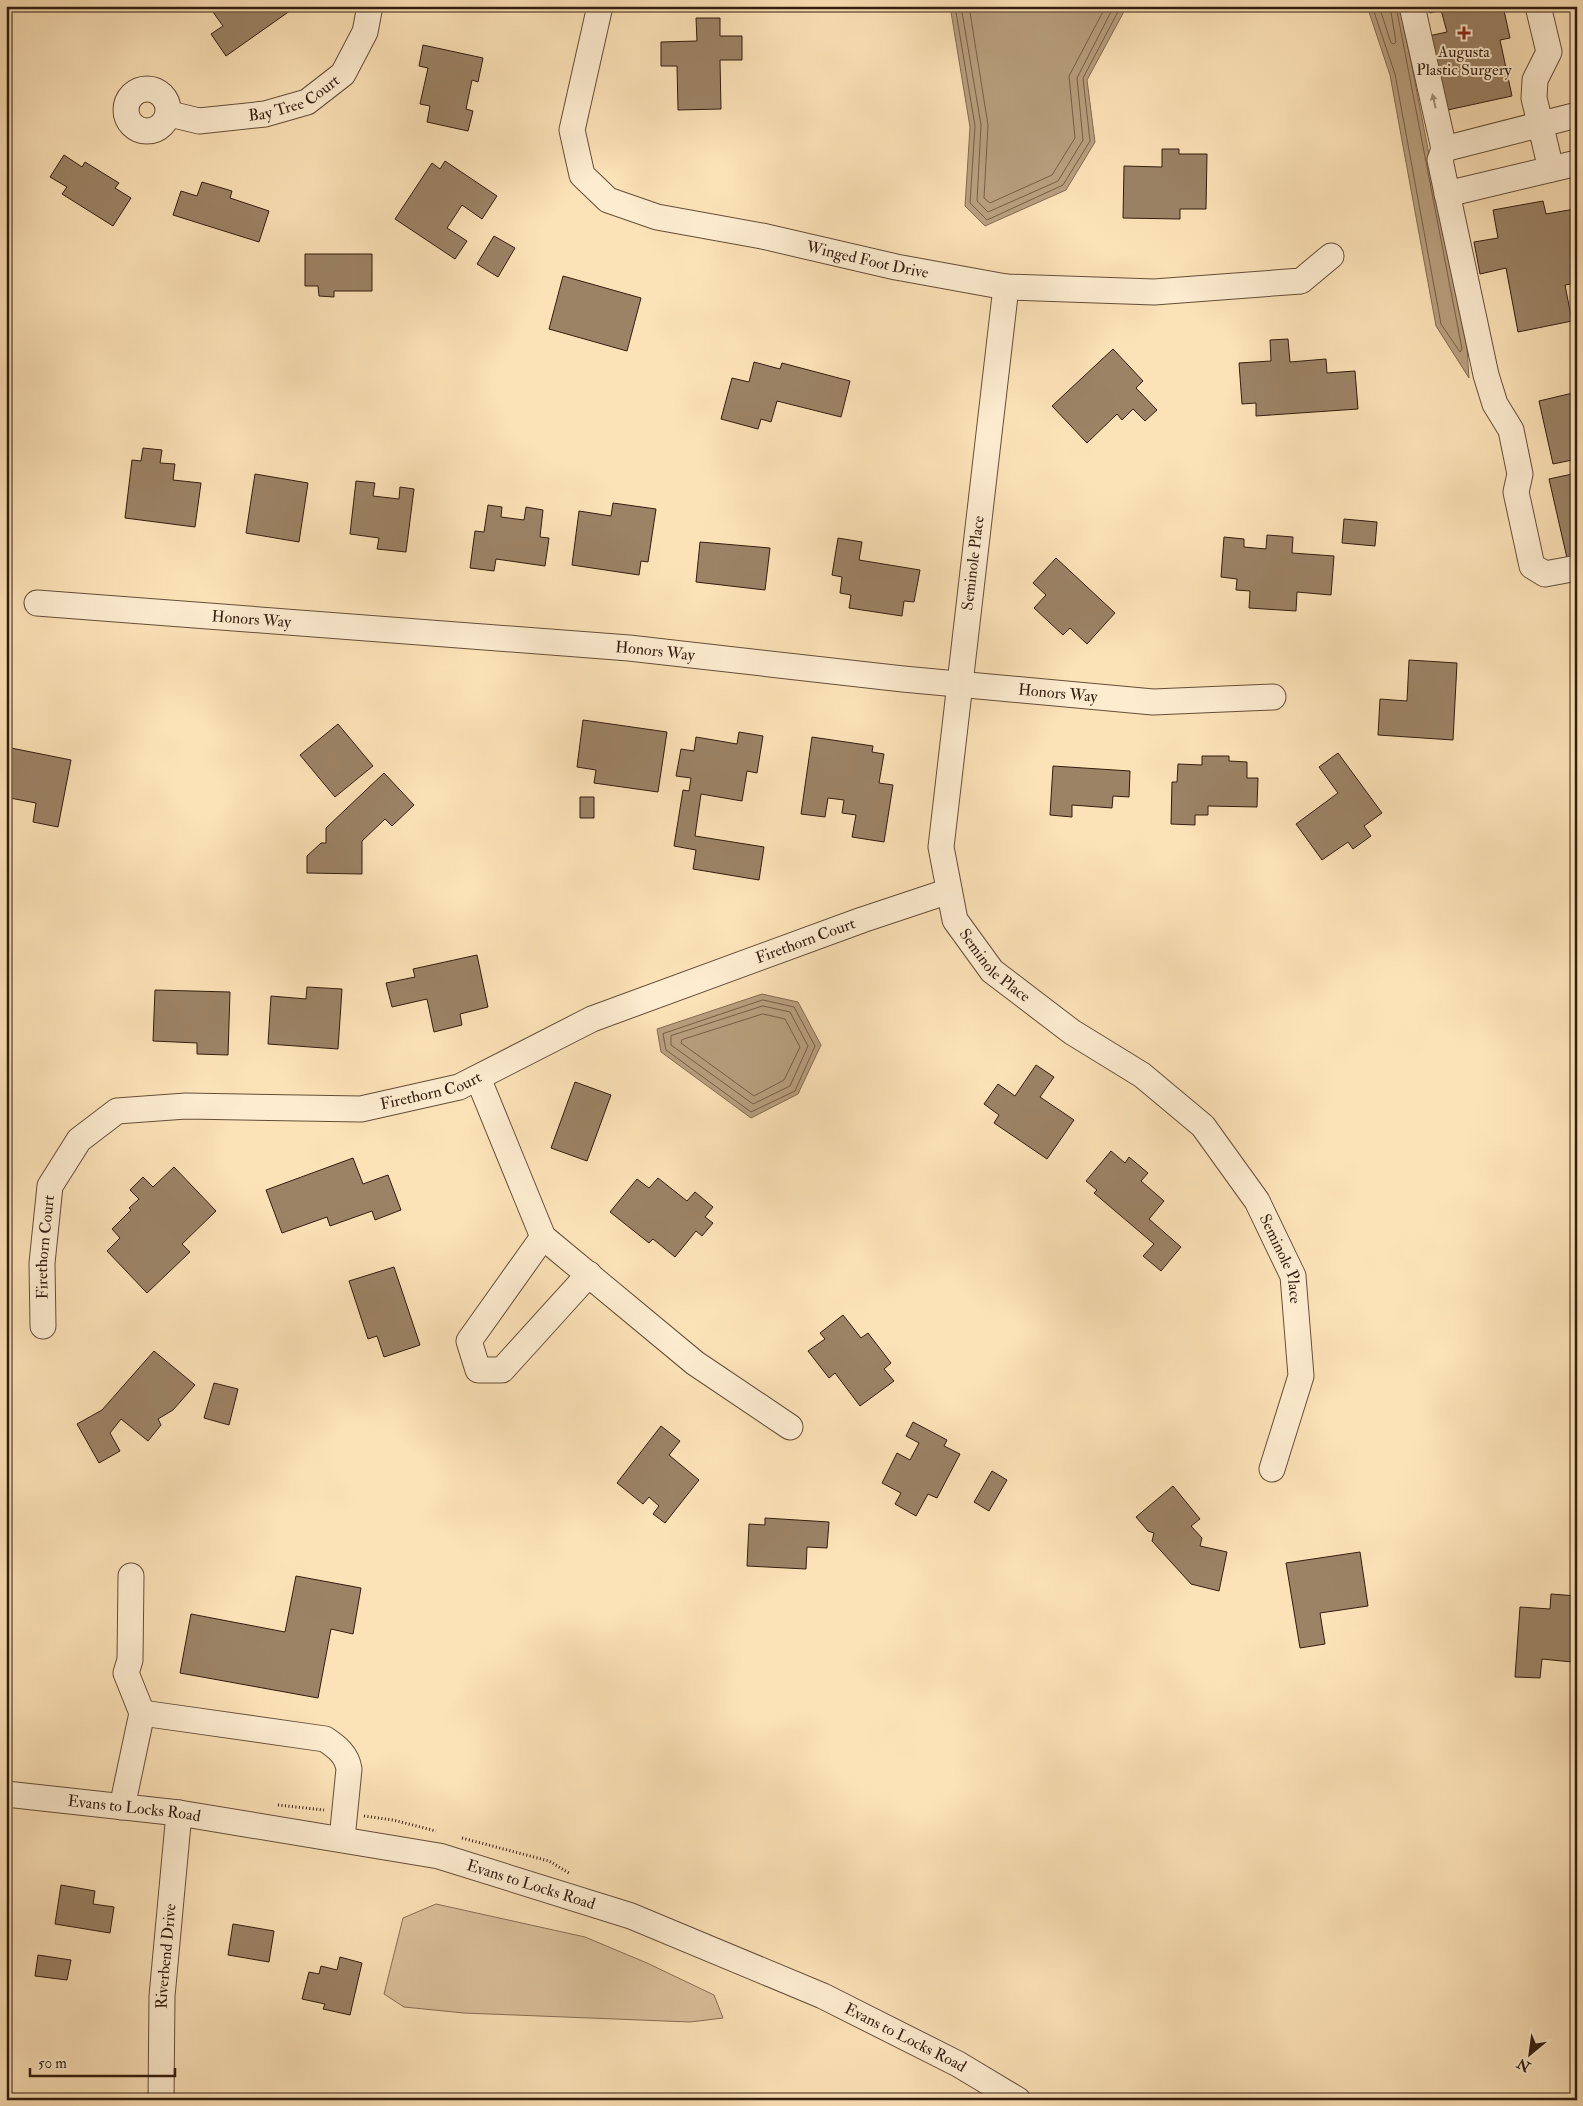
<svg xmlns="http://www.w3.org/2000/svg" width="1583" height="2106" font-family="'IM FELL Double Pica',serif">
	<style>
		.green { fill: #dac09a; stroke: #866e54 }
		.water { fill: #b89f7e; stroke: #836b51 }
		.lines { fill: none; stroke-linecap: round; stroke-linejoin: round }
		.shore { stroke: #765e46; stroke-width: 1 }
		.building { fill: #9c8366; stroke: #331c0e }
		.minor-casing { stroke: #654e38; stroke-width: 27 }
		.path { stroke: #331c0e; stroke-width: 3; stroke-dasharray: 1 2.5; stroke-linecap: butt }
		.minor { stroke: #fdecd0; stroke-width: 25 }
		.oneway { fill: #a28e79 }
		.poi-dot { fill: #8f2418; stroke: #fdecd0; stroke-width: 2 }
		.labels { text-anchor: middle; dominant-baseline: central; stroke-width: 4; stroke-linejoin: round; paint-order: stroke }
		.poi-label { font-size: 16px; fill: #331c0e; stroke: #fdecd0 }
		.street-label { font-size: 16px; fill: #331c0e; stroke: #fdecd0 }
	</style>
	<rect width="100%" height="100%" fill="#fce2b7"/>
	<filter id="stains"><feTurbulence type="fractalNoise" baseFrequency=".004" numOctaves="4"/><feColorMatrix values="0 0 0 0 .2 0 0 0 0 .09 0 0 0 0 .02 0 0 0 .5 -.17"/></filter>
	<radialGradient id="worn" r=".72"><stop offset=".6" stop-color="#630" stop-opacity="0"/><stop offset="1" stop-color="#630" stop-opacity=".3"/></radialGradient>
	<path class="green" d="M 436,1904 L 585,1937 L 647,1963 L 714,1995 L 723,2018 L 690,2022 L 464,2013 L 404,2007 L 384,1994 L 403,1918 Z"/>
	<path class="water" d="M 950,6 L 1127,6 L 1087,80 L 1095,142 L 1066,190 L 985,226 L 965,206 L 970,127 Z
		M 1367,6 L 1400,6 L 1467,348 L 1469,378 L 1436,326 L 1390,75 Z
		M 762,994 L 798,1002 L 821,1045 L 798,1094 L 751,1118 L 661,1052 L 657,1029 Z"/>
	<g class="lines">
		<path class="shore" d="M 955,6 L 975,126 L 970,203 L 987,220 L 1063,185 L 1090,141 L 1083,78 L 1121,6
			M 961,6 L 981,125 L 977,201 L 988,212 L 1058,181 L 1083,140 L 1077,78 L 1114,6
			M 969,6 L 988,125 L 984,198 L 990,203 L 1052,175 L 1075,138 L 1069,76 L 1106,6
			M 1372,6 L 1395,74 L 1441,324 L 1460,352 L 1462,349 L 1396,6
			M 1379,6 L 1391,43 L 1394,44 L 1396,42 L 1390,6
			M 763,1000 L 794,1007 L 815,1046 L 795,1091 L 751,1112 L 666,1050 L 663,1034 Z
			M 763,1006 L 790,1012 L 808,1046 L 790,1086 L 753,1104 L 671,1045 L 671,1036 Z
			M 763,1014 L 785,1019 L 800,1047 L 784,1080 L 754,1096 L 681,1043 L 682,1040 Z"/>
	</g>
	<path class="building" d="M 221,6 L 293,6 L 294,8 L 226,56 L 211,34 L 223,26 L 213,12 Z
		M 1428,6 L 1503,6 L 1510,38 L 1500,40 L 1512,96 L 1443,111 L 1424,37 L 1447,32 L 1441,10 L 1430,13 Z
		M 696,18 L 720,18 L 720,36 L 742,36 L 742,60 L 720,60 L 721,109 L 678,110 L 677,66 L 661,66 L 661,42 L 697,41 Z
		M 423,45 L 483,58 L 478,82 L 472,80 L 466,109 L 473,111 L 468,131 L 427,122 L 430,106 L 420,104 L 428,68 L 419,66 Z
		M 1162,149 L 1179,149 L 1179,154 L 1207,154 L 1206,209 L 1180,209 L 1180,219 L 1123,218 L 1124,166 L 1162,167 Z
		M 64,155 L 82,167 L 85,162 L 119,183 L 115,188 L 131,198 L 113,226 L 62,194 L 67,187 L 50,177 Z
		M 445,161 L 497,196 L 482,219 L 462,205 L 447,228 L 467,241 L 455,259 L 395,219 L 432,163 L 440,169 Z
		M 202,182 L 232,191 L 230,198 L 269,211 L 259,242 L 173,215 L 181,191 L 197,196 Z
		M 1543,201 L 1546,214 L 1575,209 L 1577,283 L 1565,285 L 1572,321 L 1518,332 L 1506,268 L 1480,274 L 1474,242 L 1498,238 L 1493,210 Z
		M 494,236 L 515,248 L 498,277 L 477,264 Z
		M 305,254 L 372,254 L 372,291 L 334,291 L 334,297 L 319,296 L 318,286 L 305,286 Z
		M 563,276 L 641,298 L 627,351 L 549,329 Z
		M 1288,339 L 1290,362 L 1326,359 L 1327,373 L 1355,371 L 1358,409 L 1256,416 L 1256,403 L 1242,404 L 1239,363 L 1271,361 L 1270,340 Z
		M 1113,349 L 1143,381 L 1136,388 L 1157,410 L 1145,421 L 1133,409 L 1122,420 L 1117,414 L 1087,443 L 1052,406 Z
		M 754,362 L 780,369 L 782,363 L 850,381 L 841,417 L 777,401 L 771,422 L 761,419 L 758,429 L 721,419 L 732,378 L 749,382 Z
		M 1577,392 L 1577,459 L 1553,464 L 1539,401 Z
		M 143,448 L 162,450 L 160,463 L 175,464 L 173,480 L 201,483 L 195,527 L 125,518 L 132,460 L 141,461 Z
		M 1577,473 L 1577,556 L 1567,558 L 1549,479 Z
		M 255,474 L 308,483 L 299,542 L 246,533 Z
		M 356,481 L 375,483 L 373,496 L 399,499 L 400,487 L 414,489 L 406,552 L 377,549 L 379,538 L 350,534 Z
		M 613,503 L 656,509 L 648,562 L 641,561 L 639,575 L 572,565 L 579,511 L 611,516 Z
		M 488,505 L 502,507 L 501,517 L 524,520 L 526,507 L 543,510 L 540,537 L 549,538 L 545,566 L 496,559 L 494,571 L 470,568 L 475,531 L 484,532 Z
		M 1344,519 L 1377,522 L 1375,546 L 1342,543 Z
		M 1267,535 L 1293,537 L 1292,553 L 1334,556 L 1331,595 L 1297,592 L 1296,611 L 1249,608 L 1250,591 L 1236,590 L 1237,579 L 1221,577 L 1224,537 L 1244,539 L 1244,547 L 1266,549 Z
		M 838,538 L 862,542 L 859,560 L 920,570 L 914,602 L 904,601 L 902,616 L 849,608 L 851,595 L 840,593 L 842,577 L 832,575 Z
		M 700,542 L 770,548 L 765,590 L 696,582 Z
		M 1056,558 L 1115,613 L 1087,644 L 1070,628 L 1063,635 L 1034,608 L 1046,595 L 1033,583 Z
		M 1409,660 L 1457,663 L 1453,740 L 1378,735 L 1380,699 L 1407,701 Z
		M 583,720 L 667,732 L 658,792 L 594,783 L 596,770 L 577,767 Z
		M 338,724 L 373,766 L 335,797 L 300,755 Z
		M 739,732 L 763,736 L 757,773 L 747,771 L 742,801 L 701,794 L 695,836 L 764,847 L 759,880 L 693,869 L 696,850 L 674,846 L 683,790 L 689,791 L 691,778 L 676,776 L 681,749 L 694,751 L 696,737 L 737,744 Z
		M 812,737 L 873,746 L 872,752 L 884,754 L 879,783 L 893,785 L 884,842 L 852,837 L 856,815 L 842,813 L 844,800 L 828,798 L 825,817 L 801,814 Z
		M 6,747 L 71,760 L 58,827 L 33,822 L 36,803 L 10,798 L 8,807 L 6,807 Z
		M 1338,753 L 1382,813 L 1364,826 L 1371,836 L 1353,849 L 1348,842 L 1322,860 L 1296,824 L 1338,793 L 1319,767 Z
		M 1202,756 L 1229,756 L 1229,761 L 1247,762 L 1247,778 L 1258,778 L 1257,807 L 1208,806 L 1208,815 L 1195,815 L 1195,825 L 1171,824 L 1172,782 L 1177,782 L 1178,764 L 1202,765 Z
		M 1053,766 L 1130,771 L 1129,797 L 1113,796 L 1112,808 L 1072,805 L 1072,817 L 1050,815 Z
		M 384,773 L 414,805 L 392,826 L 385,819 L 362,841 L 362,874 L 307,873 L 307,856 L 321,843 L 326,843 L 326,828 Z
		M 580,797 L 594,797 L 594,818 L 580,818 Z
		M 477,955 L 488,1007 L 460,1014 L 462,1025 L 434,1032 L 427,999 L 392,1007 L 386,983 L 415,977 L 413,969 Z
		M 307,987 L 342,989 L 338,1049 L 268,1044 L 271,996 L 306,999 Z
		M 155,990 L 230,992 L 228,1055 L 197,1054 L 197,1043 L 153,1041 Z
		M 1036,1065 L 1054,1077 L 1040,1097 L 1074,1120 L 1047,1159 L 994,1123 L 999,1115 L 984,1104 L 998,1084 L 1015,1096 Z
		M 575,1082 L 611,1095 L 587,1161 L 551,1148 Z
		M 1111,1151 L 1125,1163 L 1129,1157 L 1148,1173 L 1141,1181 L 1164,1201 L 1149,1219 L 1181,1247 L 1161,1271 L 1143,1256 L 1154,1244 L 1094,1193 L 1097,1190 L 1086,1181 Z
		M 353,1158 L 363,1184 L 388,1175 L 401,1210 L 375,1220 L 372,1211 L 330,1226 L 327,1217 L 282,1233 L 266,1190 Z
		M 174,1167 L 216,1211 L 182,1244 L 190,1252 L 147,1293 L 107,1251 L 120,1238 L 112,1229 L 131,1210 L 129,1208 L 139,1199 L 130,1190 L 143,1177 L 153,1187 Z
		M 658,1178 L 687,1201 L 695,1192 L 713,1207 L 705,1217 L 713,1223 L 702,1236 L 696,1231 L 675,1257 L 653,1239 L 649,1243 L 610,1212 L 637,1179 L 649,1188 Z
		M 394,1267 L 420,1345 L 384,1357 L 377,1336 L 368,1339 L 349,1281 Z
		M 843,1315 L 861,1338 L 868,1333 L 891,1363 L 884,1369 L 894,1381 L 860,1406 L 835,1373 L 829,1378 L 808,1351 L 825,1339 L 820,1333 Z
		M 154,1351 L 195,1385 L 173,1410 L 158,1419 L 161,1425 L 148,1441 L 121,1419 L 110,1433 L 120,1451 L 99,1463 L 77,1424 L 102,1410 Z
		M 214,1383 L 238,1389 L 229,1425 L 204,1418 Z
		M 913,1422 L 947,1440 L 944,1446 L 960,1454 L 937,1498 L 928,1494 L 916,1516 L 895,1504 L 901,1493 L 882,1483 L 897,1453 L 910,1460 L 919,1443 L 906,1436 Z
		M 661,1426 L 680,1441 L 669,1455 L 699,1480 L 665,1523 L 653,1514 L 659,1506 L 649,1497 L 643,1504 L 617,1483 Z
		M 992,1471 L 1007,1480 L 989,1511 L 974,1502 Z
		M 1173,1486 L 1200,1519 L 1191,1526 L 1202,1538 L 1200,1546 L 1227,1552 L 1219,1591 L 1191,1584 L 1152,1541 L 1154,1533 L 1148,1531 L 1136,1517 Z
		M 765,1518 L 829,1522 L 827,1548 L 807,1547 L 806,1569 L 747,1566 L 749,1524 L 765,1525 Z
		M 1360,1552 L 1368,1606 L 1320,1613 L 1325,1644 L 1300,1648 L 1286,1563 Z
		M 296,1576 L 361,1588 L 353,1634 L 331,1629 L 318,1698 L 180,1673 L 191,1614 L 285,1632 Z
		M 1551,1594 L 1577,1596 L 1572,1662 L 1542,1659 L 1540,1678 L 1515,1677 L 1520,1607 L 1550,1609 Z
		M 61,1885 L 95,1891 L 93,1904 L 114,1907 L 110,1933 L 55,1924 Z
		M 233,1924 L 274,1931 L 269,1962 L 228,1955 Z
		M 38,1955 L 71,1960 L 67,1980 L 35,1976 Z
		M 340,1957 L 362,1963 L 350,2015 L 323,2009 L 325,2004 L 302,1999 L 309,1972 L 319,1974 L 321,1966 L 337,1970 Z"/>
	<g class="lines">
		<g class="minor-casing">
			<g id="minor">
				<path id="s1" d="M 600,6 L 572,130 L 582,175 L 608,200 L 657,217 L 762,236 L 896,267 L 1006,287 L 1154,292 L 1301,281 L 1331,256"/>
				<path d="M 1412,6 L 1444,149"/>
				<path d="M 1538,6 L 1549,52 L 1535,80 L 1534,98 L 1551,169"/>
				<circle cx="147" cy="110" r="21"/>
				<path id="s2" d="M 170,114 L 199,121 L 265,114 L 307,102 L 343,74 L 365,32 L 370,6"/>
				<path d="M 1577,115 L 1444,149 L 1440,160 L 1486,375 L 1495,404 L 1511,430 L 1520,474 L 1516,492 L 1532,566 L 1545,574 L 1577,568"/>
				<path d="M 1447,194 L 1577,163"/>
				<path id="s3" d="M 1006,287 L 941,847 L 955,920 L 992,971 L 1072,1032 L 1142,1075 L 1203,1126 L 1257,1201 L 1293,1276 L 1301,1376 L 1272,1469"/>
				<path id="s4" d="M 37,603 L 629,648 L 903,679 L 1153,702 L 1273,697"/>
				<path d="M 478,1078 L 543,1237 L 695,1363 L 790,1427"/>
				<path d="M 543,1237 L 469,1341 L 478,1370 L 502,1370 L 589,1274"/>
				<path id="s5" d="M 43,1326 L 42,1263 L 50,1186 L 79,1140 L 117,1111 L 186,1106 L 361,1109 L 459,1087 L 592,1019 L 862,920 L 949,891"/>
				<path d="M 142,1713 L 325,1739 C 337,1747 347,1755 349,1769 L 342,1839"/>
				<path id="s6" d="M 6,1794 L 179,1813 L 439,1856 L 631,1916 L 823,1996 L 958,2064 L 1018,2100"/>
				<path d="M 122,1807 L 142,1713 L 126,1673 L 130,1660 L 131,1576"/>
				<path id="s7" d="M 161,2100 L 162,1996 L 179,1813"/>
			</g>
		</g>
		<path class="path" d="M 278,1805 L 324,1810
			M 364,1816 L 393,1820 L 436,1831
			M 462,1838 L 549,1861 L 569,1873"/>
		<use href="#minor" class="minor"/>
	</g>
	<defs><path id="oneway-solid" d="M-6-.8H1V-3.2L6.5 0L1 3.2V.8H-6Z" transform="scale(1.25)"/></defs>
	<use class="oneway" href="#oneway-solid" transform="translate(1434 101) rotate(-103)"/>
	<path class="poi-dot" d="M1461.5 25.5h5v5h5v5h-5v5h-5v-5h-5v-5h5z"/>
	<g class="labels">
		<g class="poi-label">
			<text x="1464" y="52">Augusta<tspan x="1464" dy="18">Plastic Surgery</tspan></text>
		</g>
		<g class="street-label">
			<text stroke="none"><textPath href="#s2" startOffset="129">Bay Tree Court</textPath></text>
			<text stroke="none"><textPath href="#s1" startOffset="476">Winged Foot Drive</textPath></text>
			<text transform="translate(973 563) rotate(-83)">Seminole Place</text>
			<text stroke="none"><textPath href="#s4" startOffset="215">Honors Way</textPath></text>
			<text stroke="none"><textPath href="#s4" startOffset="620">Honors Way</textPath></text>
			<text stroke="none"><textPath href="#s4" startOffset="1025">Honors Way</textPath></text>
			<text stroke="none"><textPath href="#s5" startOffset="964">Firethorn Court</textPath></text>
			<text stroke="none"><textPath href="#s3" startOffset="699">Seminole Place</textPath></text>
			<text stroke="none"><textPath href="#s5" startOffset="559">Firethorn Court</textPath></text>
			<text stroke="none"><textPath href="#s5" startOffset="79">Firethorn Court</textPath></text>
			<text stroke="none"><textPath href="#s3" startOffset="1119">Seminole Place</textPath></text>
			<text stroke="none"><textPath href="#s6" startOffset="129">Evans to Locks Road</textPath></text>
			<text stroke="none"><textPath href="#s6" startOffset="534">Evans to Locks Road</textPath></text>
			<text stroke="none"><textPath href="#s7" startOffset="144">Riverbend Drive</textPath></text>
			<text stroke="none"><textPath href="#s6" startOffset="939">Evans to Locks Road</textPath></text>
		</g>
	</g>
	<rect width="1583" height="2106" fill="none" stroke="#fce2b7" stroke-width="25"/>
	<rect x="8" y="8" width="1568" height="2091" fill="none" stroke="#331c0e" stroke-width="2.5"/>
	<rect x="12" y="12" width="1558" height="2081" fill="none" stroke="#331c0e"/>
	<g transform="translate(1530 2054) rotate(209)" stroke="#fdecd0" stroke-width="4" paint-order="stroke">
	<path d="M0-4L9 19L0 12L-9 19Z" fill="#331c0e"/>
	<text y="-8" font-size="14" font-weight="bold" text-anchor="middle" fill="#331c0e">N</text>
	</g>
	<path d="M30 2068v8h145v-8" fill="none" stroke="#331c0e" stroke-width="2.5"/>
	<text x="38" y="2068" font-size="15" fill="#331c0e" stroke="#fdecd0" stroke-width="4" paint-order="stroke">50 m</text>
	<rect width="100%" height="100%" filter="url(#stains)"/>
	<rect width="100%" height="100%" fill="url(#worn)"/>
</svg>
